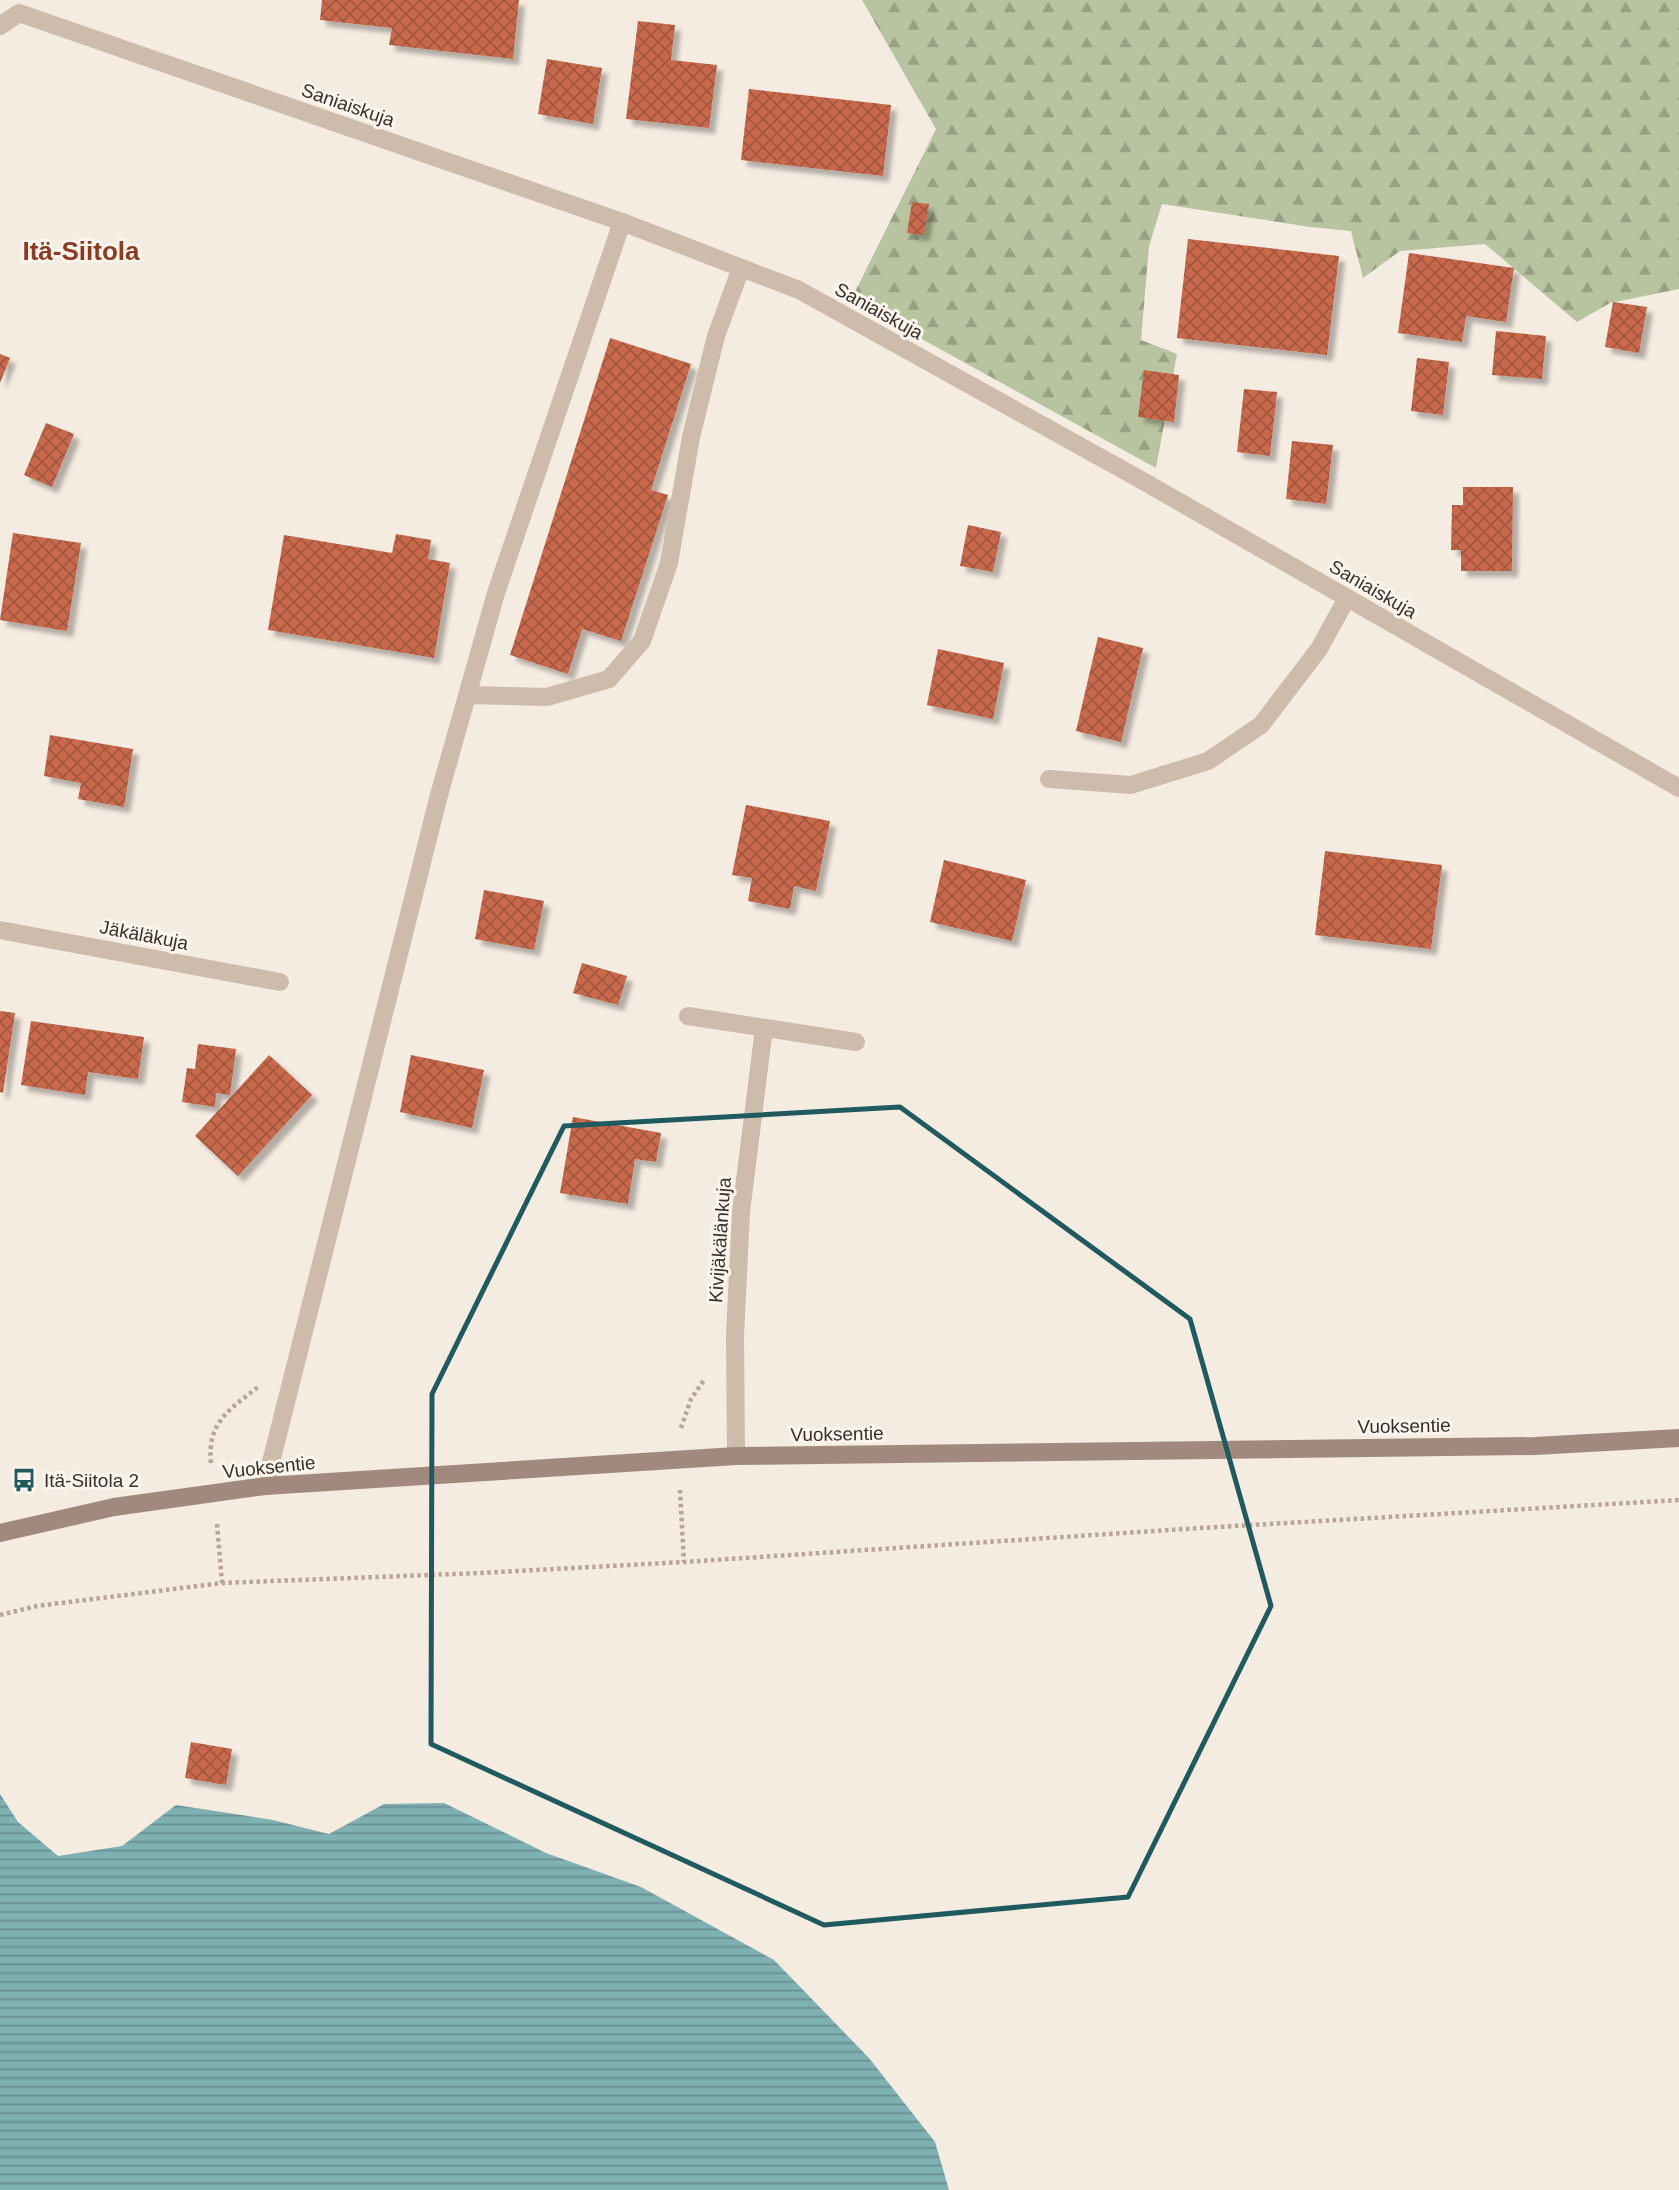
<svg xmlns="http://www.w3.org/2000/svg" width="1679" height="2190" font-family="Arial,sans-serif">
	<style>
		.forest { fill: url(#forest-firs) }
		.water { fill: url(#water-rules) }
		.building { fill: url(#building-cross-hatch); filter: url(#shadow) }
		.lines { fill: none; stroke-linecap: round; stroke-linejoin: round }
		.path { stroke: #b9a596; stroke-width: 4.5; stroke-dasharray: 3.5 3.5; stroke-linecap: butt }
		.lane { stroke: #cdbbac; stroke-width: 18 }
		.street { stroke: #cdbbac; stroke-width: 18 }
		.secondary { stroke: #a18a7d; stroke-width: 18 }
		.marked { fill: none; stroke: #1f5a5e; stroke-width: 5; stroke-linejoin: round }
		.labels { text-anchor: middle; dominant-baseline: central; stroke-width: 6; stroke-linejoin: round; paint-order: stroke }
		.street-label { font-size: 19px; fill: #3b302b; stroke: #fbf5ee }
		.poi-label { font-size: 19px; fill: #3b302b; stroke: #fbf5ee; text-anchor: start }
		.district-label { font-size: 26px; font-weight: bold; fill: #8c3b22; stroke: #fbf5ee }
	</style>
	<defs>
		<pattern id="forest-firs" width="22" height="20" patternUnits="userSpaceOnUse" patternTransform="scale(1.75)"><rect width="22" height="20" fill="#b8c4a0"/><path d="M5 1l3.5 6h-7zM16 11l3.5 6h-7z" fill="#97a083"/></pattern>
		<pattern id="water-rules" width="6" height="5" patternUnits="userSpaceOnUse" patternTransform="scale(1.75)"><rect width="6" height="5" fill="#7fb0b2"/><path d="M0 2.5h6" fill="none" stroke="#699091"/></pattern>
		<pattern id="building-cross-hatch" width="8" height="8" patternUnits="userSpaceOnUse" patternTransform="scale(1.75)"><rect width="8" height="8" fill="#c8694b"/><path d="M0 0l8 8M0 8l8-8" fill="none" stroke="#a4573f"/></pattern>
		<filter id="shadow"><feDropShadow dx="6" dy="6" stdDeviation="2" flood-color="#0004"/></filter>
	</defs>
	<rect width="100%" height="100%" fill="#f4ebe1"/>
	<path class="forest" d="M 862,0 L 1679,0 L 1679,289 L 1610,303 L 1577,322 L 1485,244 L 1400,251 L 1363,278 L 1351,231 L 1310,227 L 1162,204 L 1149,246 L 1141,340 L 1177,354 L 1156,468 L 851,300 L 936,129 Z"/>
	<path class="water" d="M 0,1794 L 18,1822 L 58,1856 L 122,1846 L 176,1805 L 273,1820 L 329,1834 L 384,1804 L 444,1803 L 546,1853 L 641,1887 L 774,1960 L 869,2058 L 935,2142 L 949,2190 L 0,2190 Z"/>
	<path class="building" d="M 322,0 L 519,0 L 513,59 L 389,45 L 392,28 L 320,20 Z
		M 638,21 L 675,25 L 671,60 L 717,65 L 709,128 L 626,119 Z
		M 547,59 L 602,68 L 593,124 L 538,114 Z
		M 749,89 L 891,105 L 883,176 L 741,160 Z
		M 912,202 L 929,204 L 924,235 L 907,233 Z
		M 1188,239 L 1339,256 L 1327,355 L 1177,338 Z
		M 1409,253 L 1514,268 L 1506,322 L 1466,316 L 1462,342 L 1398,333 Z
		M 1613,302 L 1647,307 L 1639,353 L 1605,347 Z
		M 1496,331 L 1546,336 L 1542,379 L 1492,375 Z
		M 610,338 L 691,364 L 651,490 L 668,495 L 621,641 L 582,629 L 568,674 L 510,655 Z
		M 0,354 L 10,358 L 0,383 Z
		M 1417,358 L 1449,362 L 1443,415 L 1411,411 Z
		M 1144,370 L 1179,375 L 1174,422 L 1138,417 Z
		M 1244,389 L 1277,392 L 1270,456 L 1237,452 Z
		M 46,423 L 74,434 L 52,487 L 24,475 Z
		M 1292,441 L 1333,445 L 1326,504 L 1286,499 Z
		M 1463,487 L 1513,487 L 1512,571 L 1461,571 L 1461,550 L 1451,550 L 1452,505 L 1463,505 Z
		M 968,525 L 1001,532 L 993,572 L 960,566 Z
		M 13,533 L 81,543 L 67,631 L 0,620 Z
		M 396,534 L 431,540 L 428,559 L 450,563 L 434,658 L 268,630 L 284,535 L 392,553 Z
		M 1098,637 L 1143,648 L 1121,742 L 1076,731 Z
		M 938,649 L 1004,663 L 993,719 L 927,705 Z
		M 50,735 L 133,749 L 124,807 L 78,799 L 81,783 L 44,776 Z
		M 746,805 L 830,821 L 816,891 L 794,886 L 790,909 L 748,901 L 752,878 L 732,875 Z
		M 1325,851 L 1442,865 L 1431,949 L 1315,935 Z
		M 944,860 L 1026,880 L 1012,941 L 930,922 Z
		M 484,890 L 544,901 L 534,950 L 475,939 Z
		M 582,963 L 627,976 L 618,1005 L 573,993 Z
		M 0,1011 L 15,1013 L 3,1093 L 0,1092 Z
		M 31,1021 L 144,1037 L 138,1079 L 88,1072 L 85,1095 L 21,1085 Z
		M 198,1044 L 236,1049 L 230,1095 L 216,1093 L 215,1107 L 182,1102 L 187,1068 L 195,1069 Z
		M 269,1055 L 312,1095 L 238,1176 L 195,1136 Z
		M 411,1055 L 484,1070 L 472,1128 L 400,1112 Z
		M 573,1117 L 661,1133 L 656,1162 L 635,1159 L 628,1204 L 560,1193 Z
		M 191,1742 L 232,1749 L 226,1785 L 185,1778 Z"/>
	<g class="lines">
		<path class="path" d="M 681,1428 L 691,1399 L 704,1380
			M 211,1463 C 207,1422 229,1410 258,1387
			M 680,1490 L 684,1562
			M 217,1524 L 222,1583
			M 0,1615 L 37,1606 L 222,1583 L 480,1573 L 684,1562 L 1184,1529 L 1679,1500"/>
		<path class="lane" d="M 467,695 L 547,697 L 609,679 L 642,641 L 669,563 L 691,437 L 716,336 L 741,268
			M 1049,779 L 1131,785 L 1208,761 L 1261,725 L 1319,649 L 1347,598
			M 439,795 L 496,593 L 622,222"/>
		<path class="street" d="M 0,26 L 19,13 L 622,222 L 799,290 L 1143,481 L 1679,788
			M 0,930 L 280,982
			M 688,1016 L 856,1042
			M 736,1456 L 735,1335 L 741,1212 L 764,1028
			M 265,1486 L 439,795"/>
		<path class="secondary" d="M 0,1533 L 114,1507 L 265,1486 L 736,1456 L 1535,1446 L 1679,1438"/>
	</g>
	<path class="marked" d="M 900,1107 L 1190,1319 L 1271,1606 L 1128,1897 L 824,1925 L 431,1744 L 432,1394 L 564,1126 Z"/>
	<defs>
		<g id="bus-bare" transform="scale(1.89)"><path d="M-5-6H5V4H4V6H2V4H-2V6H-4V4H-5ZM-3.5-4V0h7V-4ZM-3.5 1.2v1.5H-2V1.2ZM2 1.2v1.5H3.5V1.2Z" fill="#1f5a5e" stroke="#fbf5ee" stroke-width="2.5" paint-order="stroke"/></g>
	</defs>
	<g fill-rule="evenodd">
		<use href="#bus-bare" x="24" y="1480"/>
	</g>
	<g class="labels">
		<g class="street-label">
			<text transform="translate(348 105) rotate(19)">Saniaiskuja</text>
			<text transform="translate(879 311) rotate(29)">Saniaiskuja</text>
			<text transform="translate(1373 589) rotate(30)">Saniaiskuja</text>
			<text transform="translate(144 935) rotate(11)">Jäkäläkuja</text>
			<text transform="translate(720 1240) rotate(-86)">Kivijäkälänkuja</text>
			<text transform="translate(1404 1426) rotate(-1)">Vuoksentie</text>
			<text transform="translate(837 1434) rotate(-1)">Vuoksentie</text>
			<text transform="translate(269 1467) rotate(-6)">Vuoksentie</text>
		</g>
		<g class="poi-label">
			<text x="44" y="1480">Itä-Siitola 2</text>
		</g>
		<g class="district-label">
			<text x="81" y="251">Itä-Siitola</text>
		</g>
	</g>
</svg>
